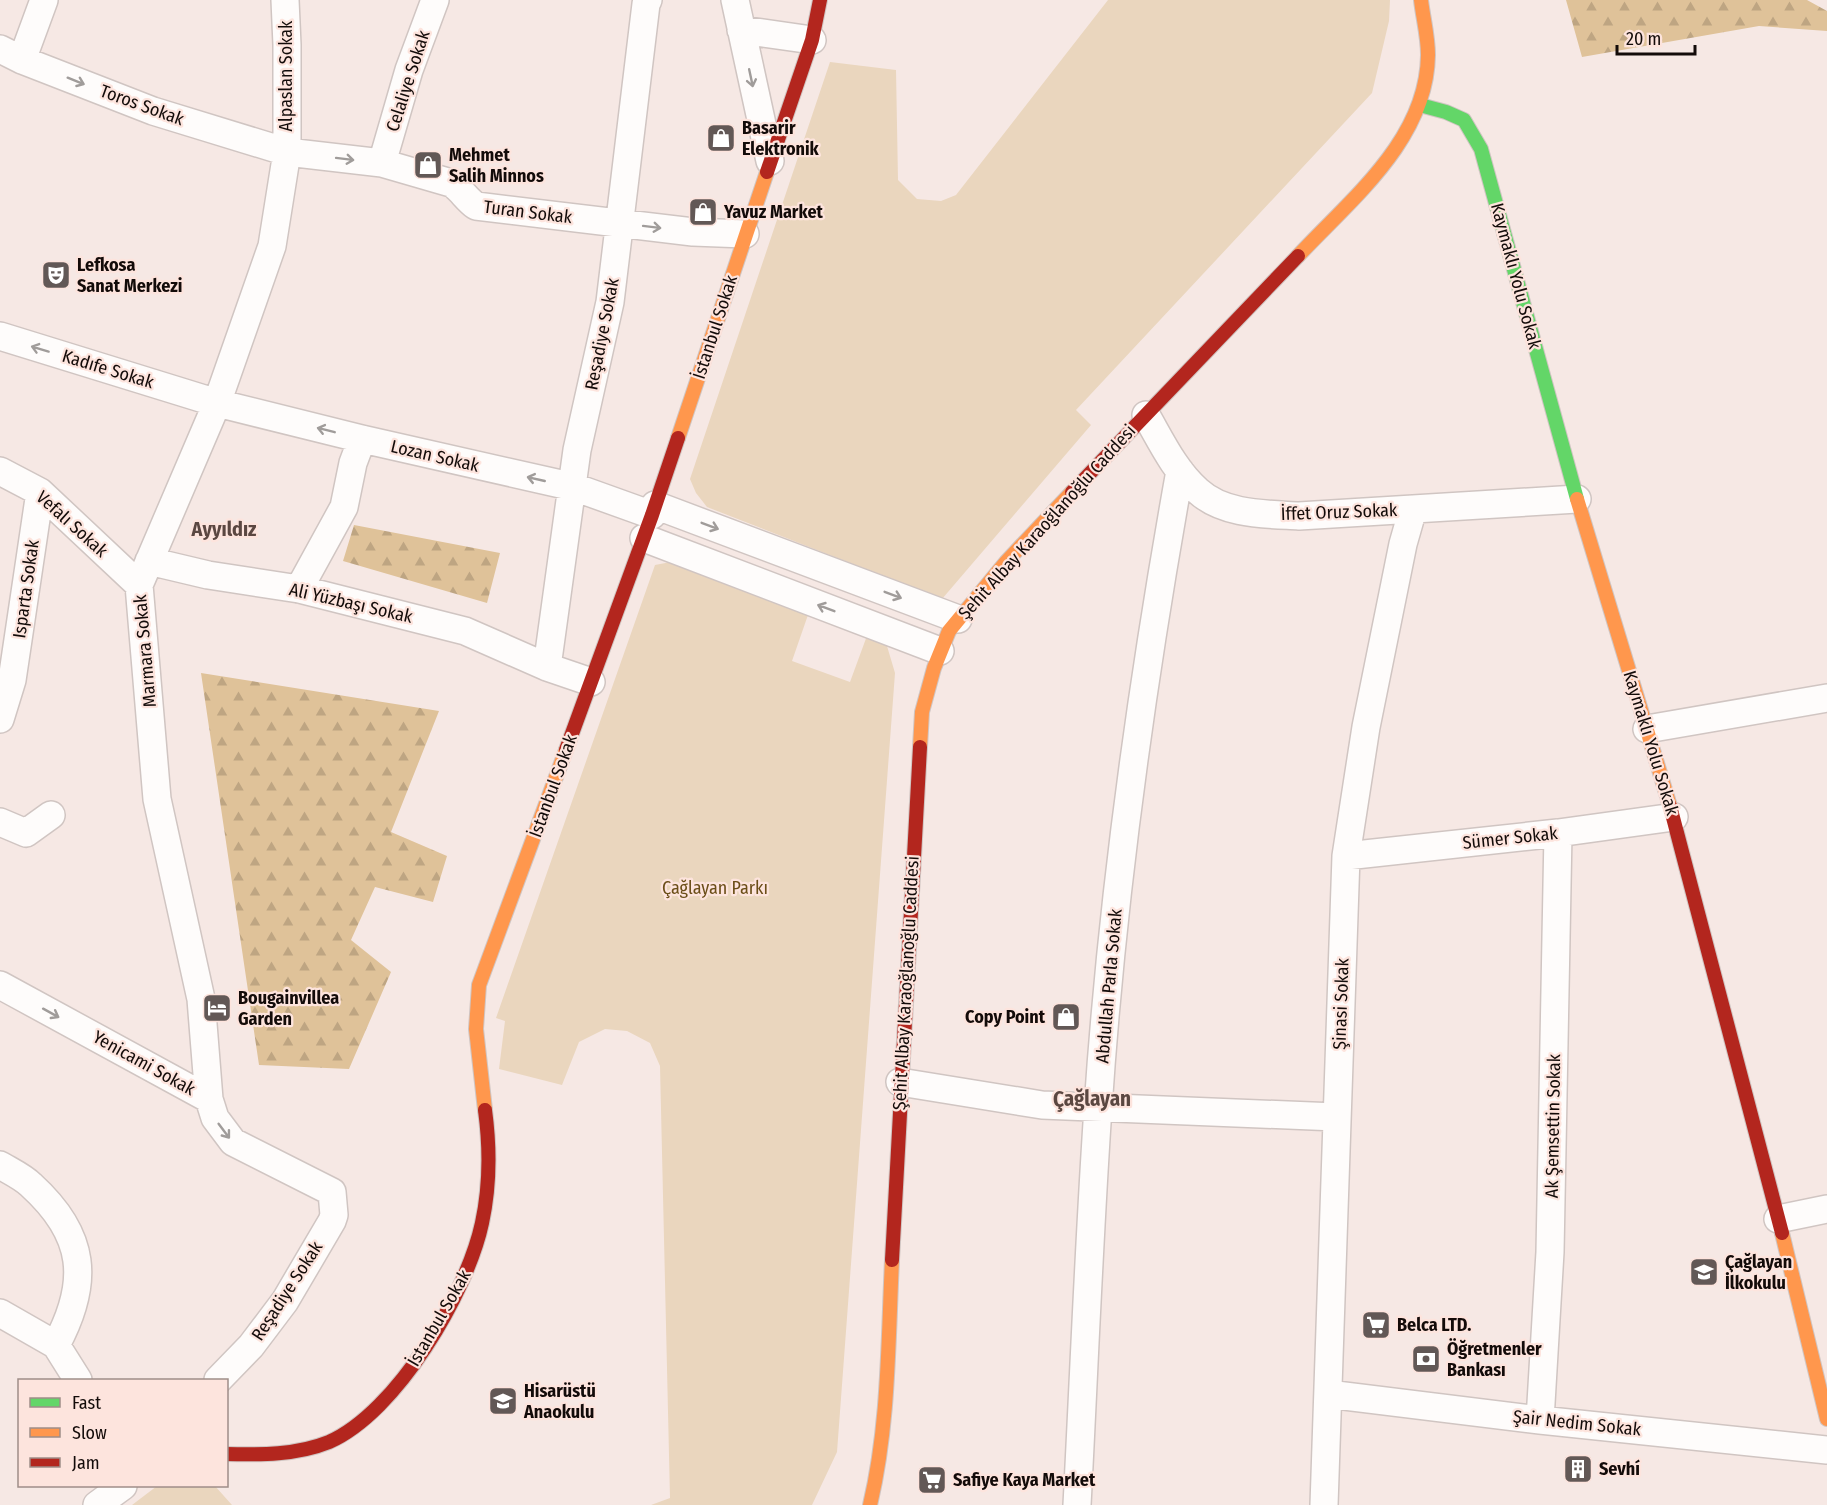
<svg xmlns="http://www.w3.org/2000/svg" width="1827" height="1505" font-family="'Fira Sans Condensed',sans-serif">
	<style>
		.forest { fill: url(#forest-firs) }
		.park { fill: #ead6be }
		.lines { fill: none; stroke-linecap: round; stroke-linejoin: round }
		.street-casing { stroke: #d0c5c2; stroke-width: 30 }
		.fast-casing { stroke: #d0c5c2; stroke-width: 16 }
		.slow-casing { stroke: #d0c5c2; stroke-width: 16 }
		.jam-casing { stroke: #d0c5c2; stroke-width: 16 }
		.street { stroke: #fefcfb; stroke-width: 27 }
		.fast { stroke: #63d668; stroke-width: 14 }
		.slow { stroke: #ff974d; stroke-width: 14 }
		.jam { stroke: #b3261e; stroke-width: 14 }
		.oneway { stroke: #a09c9a }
		.labels { text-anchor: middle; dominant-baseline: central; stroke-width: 4.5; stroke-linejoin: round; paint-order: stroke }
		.street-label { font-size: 18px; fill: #130b09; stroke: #fde4dd }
		.poi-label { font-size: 18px; font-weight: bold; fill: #130b09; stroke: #fde4dd; text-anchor: start }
		.park-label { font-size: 18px; fill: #6b4e18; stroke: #fde4dd }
		.neighbourhood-label { font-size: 20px; font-weight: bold; fill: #5b4741; stroke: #fde4dd }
		.quarter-label { font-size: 21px; font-weight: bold; fill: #5b4741; stroke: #fde4dd }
	</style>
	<defs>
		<pattern id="forest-firs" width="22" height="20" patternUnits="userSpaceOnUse" patternTransform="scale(1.5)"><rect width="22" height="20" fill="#dfc299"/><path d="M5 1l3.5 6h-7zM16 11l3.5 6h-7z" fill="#bea582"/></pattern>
	</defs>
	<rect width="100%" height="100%" fill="#f6e8e4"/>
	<path class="forest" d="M 1566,0 L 1807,0 L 1827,11 L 1827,31 L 1759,26 L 1582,57 Z
		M 354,525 L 500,553 L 487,603 L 343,561 Z
		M 201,673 L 439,711 L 391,832 L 447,856 L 433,902 L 375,887 L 351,940 L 391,972 L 349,1069 L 259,1065 Z"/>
	<path class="park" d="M 1108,0 L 1390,0 L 1389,21 L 1372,93 L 1076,410 L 1091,425 L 942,599 L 707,507 L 696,493 L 690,479 L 830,62 L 896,70 L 898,180 L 917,199 L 941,201 L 956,195 Z
		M 681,560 L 809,612 L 792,661 L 850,682 L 868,633 L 887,646 L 895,673 L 837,1452 L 812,1505 L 651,1505 L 670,1498 L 660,1066 L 650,1043 L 627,1031 L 605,1029 L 579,1042 L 562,1085 L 499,1069 L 505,1021 L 496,1018 L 655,565 Z
		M 157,1486 L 215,1486 L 232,1505 L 132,1505 Z"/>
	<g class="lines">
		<g class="street-casing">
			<path id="street" d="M 735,0 L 770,161
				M 741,30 L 812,40
				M 0,49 L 22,60 L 153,111 L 287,152 L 382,163 L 451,183 C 461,189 466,199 476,206 L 693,232 L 745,234
				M 22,60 L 44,0
				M 382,163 L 409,70 L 435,0
				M 0,336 L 217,403 L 362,439 L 574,487 L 652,515
				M 1146,415 C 1161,441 1175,471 1198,491 C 1224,515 1266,514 1299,516 L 1577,499
				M 0,471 L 40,492 L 139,585
				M 655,505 L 958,619
				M 644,538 L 940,651
				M 149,561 L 208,575 L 299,589 L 465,631 L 547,667 L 591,682
				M 299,589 L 344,507 L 353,463 L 362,439
				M 547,667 L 577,450 L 610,302 L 646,4 L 648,0
				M 0,719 L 12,680 L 40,492
				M 1647,729 L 1827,698
				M 0,822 L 26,833 L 51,815
				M 1346,856 L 1558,833 L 1674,817
				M 0,985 L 209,1099 L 215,1118 L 233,1142 L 332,1192 L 334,1215 L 332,1221 L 285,1301 L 251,1346 L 218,1380
				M 900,1082 L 1042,1105 L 1336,1117
				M 209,1099 L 201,999 L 157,799 L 139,585 L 217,403 L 272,246 L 287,152 L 287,45 L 285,0
				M 0,1165 C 10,1171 23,1177 31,1185 C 86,1235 90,1282 56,1345
				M 1778,1219 L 1827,1209
				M 0,1313 L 56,1345 L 78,1380
				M 1328,1394 L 1540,1420 L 1827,1450
				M 1540,1420 L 1550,1252 L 1558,833
				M 97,1505 L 123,1486
				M 1077,1505 C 1084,1373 1089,1240 1098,1108 C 1112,895 1142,682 1180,471
				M 1324,1505 L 1346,856 L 1366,727 L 1403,544 L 1413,509"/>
		</g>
		<g class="fast-casing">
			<path id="fast" d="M 1420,105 L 1446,112 L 1464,120 L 1481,149 L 1577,499"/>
		</g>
		<g class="slow-casing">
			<path id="slow" d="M 1298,256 C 1351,199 1427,140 1428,55 C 1428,36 1423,18 1421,0
				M 678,438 L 767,172
				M 1577,499 L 1670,806
				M 920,747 L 922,712 L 934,668 L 949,631 L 1006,562 L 1072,492
				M 485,1110 L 476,1029 L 479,985 L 566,750
				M 1782,1233 L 1827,1419
				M 870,1505 C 889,1425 888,1342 892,1260"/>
		</g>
		<g class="jam-casing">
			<path id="jam" d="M 767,172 L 812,40 L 820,0
				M 1072,492 L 1298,256
				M 566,750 L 652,515 L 678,438
				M 1670,806 L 1782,1233
				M 892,1260 L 920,747
				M 226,1454 C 260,1455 297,1455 329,1442 C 397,1412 467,1293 482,1223 C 490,1186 490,1147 485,1110"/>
		</g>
		<use href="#street" class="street"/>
		<use href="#fast" class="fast"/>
		<use href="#slow" class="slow"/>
		<use href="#jam" class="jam"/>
	</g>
	<defs><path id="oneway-shaft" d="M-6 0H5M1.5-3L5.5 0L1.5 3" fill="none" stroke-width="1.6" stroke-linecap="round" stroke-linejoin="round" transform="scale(1.5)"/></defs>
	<g class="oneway">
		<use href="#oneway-shaft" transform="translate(751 78) rotate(78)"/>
		<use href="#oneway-shaft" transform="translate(76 81) rotate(22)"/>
		<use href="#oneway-shaft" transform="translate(345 159) rotate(7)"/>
		<use href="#oneway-shaft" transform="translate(652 227) rotate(7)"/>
		<use href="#oneway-shaft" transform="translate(40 349) rotate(-163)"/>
		<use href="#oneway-shaft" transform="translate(326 430) rotate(-166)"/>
		<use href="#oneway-shaft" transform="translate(536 479) rotate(-167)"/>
		<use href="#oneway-shaft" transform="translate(710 526) rotate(21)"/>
		<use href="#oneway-shaft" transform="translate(893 595) rotate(21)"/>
		<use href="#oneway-shaft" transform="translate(826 608) rotate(-159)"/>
		<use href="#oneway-shaft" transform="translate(51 1013) rotate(29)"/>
		<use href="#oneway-shaft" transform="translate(224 1131) rotate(53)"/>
	</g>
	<defs>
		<g id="shop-square" transform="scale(1.5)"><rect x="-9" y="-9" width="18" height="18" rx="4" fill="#625856" stroke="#fde4dd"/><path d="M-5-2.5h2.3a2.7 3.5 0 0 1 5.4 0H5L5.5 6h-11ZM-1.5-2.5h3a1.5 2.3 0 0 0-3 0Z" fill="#fff"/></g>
		<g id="theatre-square" transform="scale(1.5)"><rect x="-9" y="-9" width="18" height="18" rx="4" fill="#625856" stroke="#fde4dd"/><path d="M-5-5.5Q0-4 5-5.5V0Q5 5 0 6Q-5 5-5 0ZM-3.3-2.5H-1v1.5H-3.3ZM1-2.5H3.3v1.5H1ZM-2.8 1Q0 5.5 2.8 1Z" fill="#fff"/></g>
		<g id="hotel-square" transform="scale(1.5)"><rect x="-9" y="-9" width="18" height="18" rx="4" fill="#625856" stroke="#fde4dd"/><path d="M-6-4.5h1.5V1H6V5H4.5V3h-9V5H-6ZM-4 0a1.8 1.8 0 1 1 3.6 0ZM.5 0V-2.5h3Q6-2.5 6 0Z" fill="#fff"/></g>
		<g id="school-square" transform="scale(1.5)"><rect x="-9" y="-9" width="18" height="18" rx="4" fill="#625856" stroke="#fde4dd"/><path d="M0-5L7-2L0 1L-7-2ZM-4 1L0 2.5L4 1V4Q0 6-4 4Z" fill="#fff"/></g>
		<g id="supermarket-square" transform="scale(1.5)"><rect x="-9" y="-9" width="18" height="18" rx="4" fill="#625856" stroke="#fde4dd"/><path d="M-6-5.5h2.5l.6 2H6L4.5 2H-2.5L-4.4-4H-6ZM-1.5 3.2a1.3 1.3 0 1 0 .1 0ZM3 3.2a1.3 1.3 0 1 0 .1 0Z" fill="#fff"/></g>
		<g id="bank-square" transform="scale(1.5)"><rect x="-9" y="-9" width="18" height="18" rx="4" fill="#625856" stroke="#fde4dd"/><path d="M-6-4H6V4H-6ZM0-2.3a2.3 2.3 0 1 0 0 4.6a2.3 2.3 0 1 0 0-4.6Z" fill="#fff"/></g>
		<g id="building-square" transform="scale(1.5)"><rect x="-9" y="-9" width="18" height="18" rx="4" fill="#625856" stroke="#fde4dd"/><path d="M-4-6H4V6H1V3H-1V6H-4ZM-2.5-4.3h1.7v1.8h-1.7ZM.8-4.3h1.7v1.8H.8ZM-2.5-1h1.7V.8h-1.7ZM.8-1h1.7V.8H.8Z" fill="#fff"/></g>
	</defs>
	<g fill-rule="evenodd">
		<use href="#shop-square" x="721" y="138"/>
		<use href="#shop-square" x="428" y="165"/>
		<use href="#shop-square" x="703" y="212"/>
		<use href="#theatre-square" x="56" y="275"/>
		<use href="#hotel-square" x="217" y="1008"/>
		<use href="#shop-square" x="1066" y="1017"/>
		<use href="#school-square" x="1704" y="1272"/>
		<use href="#supermarket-square" x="1376" y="1325"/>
		<use href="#bank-square" x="1426" y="1359"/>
		<use href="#school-square" x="503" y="1401"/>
		<use href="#building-square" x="1578" y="1469"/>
		<use href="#supermarket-square" x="932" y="1480"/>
	</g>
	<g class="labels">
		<g class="street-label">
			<text transform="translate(286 76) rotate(-90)">Alpaslan Sokak</text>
			<text transform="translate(408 81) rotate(-72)">Celaliye Sokak</text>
			<text transform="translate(142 105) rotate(20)">Toros Sokak</text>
			<text transform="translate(528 212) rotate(7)">Turan Sokak</text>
			<text transform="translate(1516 276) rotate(75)">Kaymaklı Yolu Sokak</text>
			<text transform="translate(715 327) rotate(-72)">İstanbul Sokak</text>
			<text transform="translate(602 334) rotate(-79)">Reşadiye Sokak</text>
			<text transform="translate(108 369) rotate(17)">Kadıfe Sokak</text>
			<text transform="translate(435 456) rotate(13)">Lozan Sokak</text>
			<text transform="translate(1339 512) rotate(-2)">İffet Oruz Sokak</text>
			<text transform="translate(1047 522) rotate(-48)">Şehit Albay Karaoğlanoğlu Caddesi</text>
			<text transform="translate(72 524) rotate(42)">Vefalı Sokak</text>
			<text transform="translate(26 589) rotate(-82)">Isparta Sokak</text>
			<text transform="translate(351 603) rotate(13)">Ali Yüzbaşı Sokak</text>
			<text transform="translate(145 651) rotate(-95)">Marmara Sokak</text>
			<text transform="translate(1651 743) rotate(73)">Kaymaklı Yolu Sokak</text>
			<text transform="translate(553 786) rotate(-70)">İstanbul Sokak</text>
			<text transform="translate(1510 838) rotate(-6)">Sümer Sokak</text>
			<text transform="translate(906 983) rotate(-87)">Şehit Albay Karaoğlanoğlu Caddesi</text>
			<text transform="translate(1109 986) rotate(-85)">Abdullah Parla Sokak</text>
			<text transform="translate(1341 1004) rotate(-88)">Şinasi Sokak</text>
			<text transform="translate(144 1063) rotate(29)">Yenicami Sokak</text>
			<text transform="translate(1553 1126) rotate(-89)">Ak Şemsettin Sokak</text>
			<text transform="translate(287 1291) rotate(-57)">Reşadiye Sokak</text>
			<text transform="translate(439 1318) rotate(-60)">İstanbul Sokak</text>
			<text transform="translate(1577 1423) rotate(6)">Şair Nedim Sokak</text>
		</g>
		<g class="poi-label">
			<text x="742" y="128">Basarir<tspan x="742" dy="21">Elektronik</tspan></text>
			<text x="449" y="155">Mehmet<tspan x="449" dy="21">Salih Minnos</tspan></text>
			<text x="724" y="212">Yavuz Market</text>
			<text x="77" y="265">Lefkosa<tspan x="77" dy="21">Sanat Merkezi</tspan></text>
			<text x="238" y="998">Bougainvillea<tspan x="238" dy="21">Garden</tspan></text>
			<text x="1045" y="1017" text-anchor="end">Copy Point</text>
			<text x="1725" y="1262">Çağlayan<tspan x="1725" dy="21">İlkokulu</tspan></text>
			<text x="1397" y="1325">Belca LTD.</text>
			<text x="1447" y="1349">Öğretmenler<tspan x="1447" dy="21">Bankası</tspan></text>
			<text x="524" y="1391">Hisarüstü<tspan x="524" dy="21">Anaokulu</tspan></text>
			<text x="1599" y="1469">Sevhí</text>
			<text x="953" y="1480">Safiye Kaya Market</text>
		</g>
		<g class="park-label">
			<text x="715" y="888">Çağlayan Parkı</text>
		</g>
		<g class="neighbourhood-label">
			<text x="224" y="529">Ayyıldız</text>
		</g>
		<g class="quarter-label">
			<text x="1092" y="1099">Çağlayan</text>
		</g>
	</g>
	<rect x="18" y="1379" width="210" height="108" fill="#fde4dd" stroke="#9f8d88" stroke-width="1.5"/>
	<rect x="30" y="1398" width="30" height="9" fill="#63d668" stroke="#9f8d88" stroke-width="1.5"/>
	<text x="72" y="1409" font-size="18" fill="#130b09">Fast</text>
	<rect x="30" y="1428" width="30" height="9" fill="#ff974d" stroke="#9f8d88" stroke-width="1.5"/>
	<text x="72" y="1439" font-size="18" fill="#130b09">Slow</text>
	<rect x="30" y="1458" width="30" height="9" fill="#b3261e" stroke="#9f8d88" stroke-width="1.5"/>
	<text x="72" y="1469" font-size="18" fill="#130b09">Jam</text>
	<path d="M1617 45v9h78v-9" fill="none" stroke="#130b09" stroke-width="3"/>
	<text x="1626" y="45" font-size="18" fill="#130b09" stroke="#fde4dd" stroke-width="4.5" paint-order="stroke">20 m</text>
</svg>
